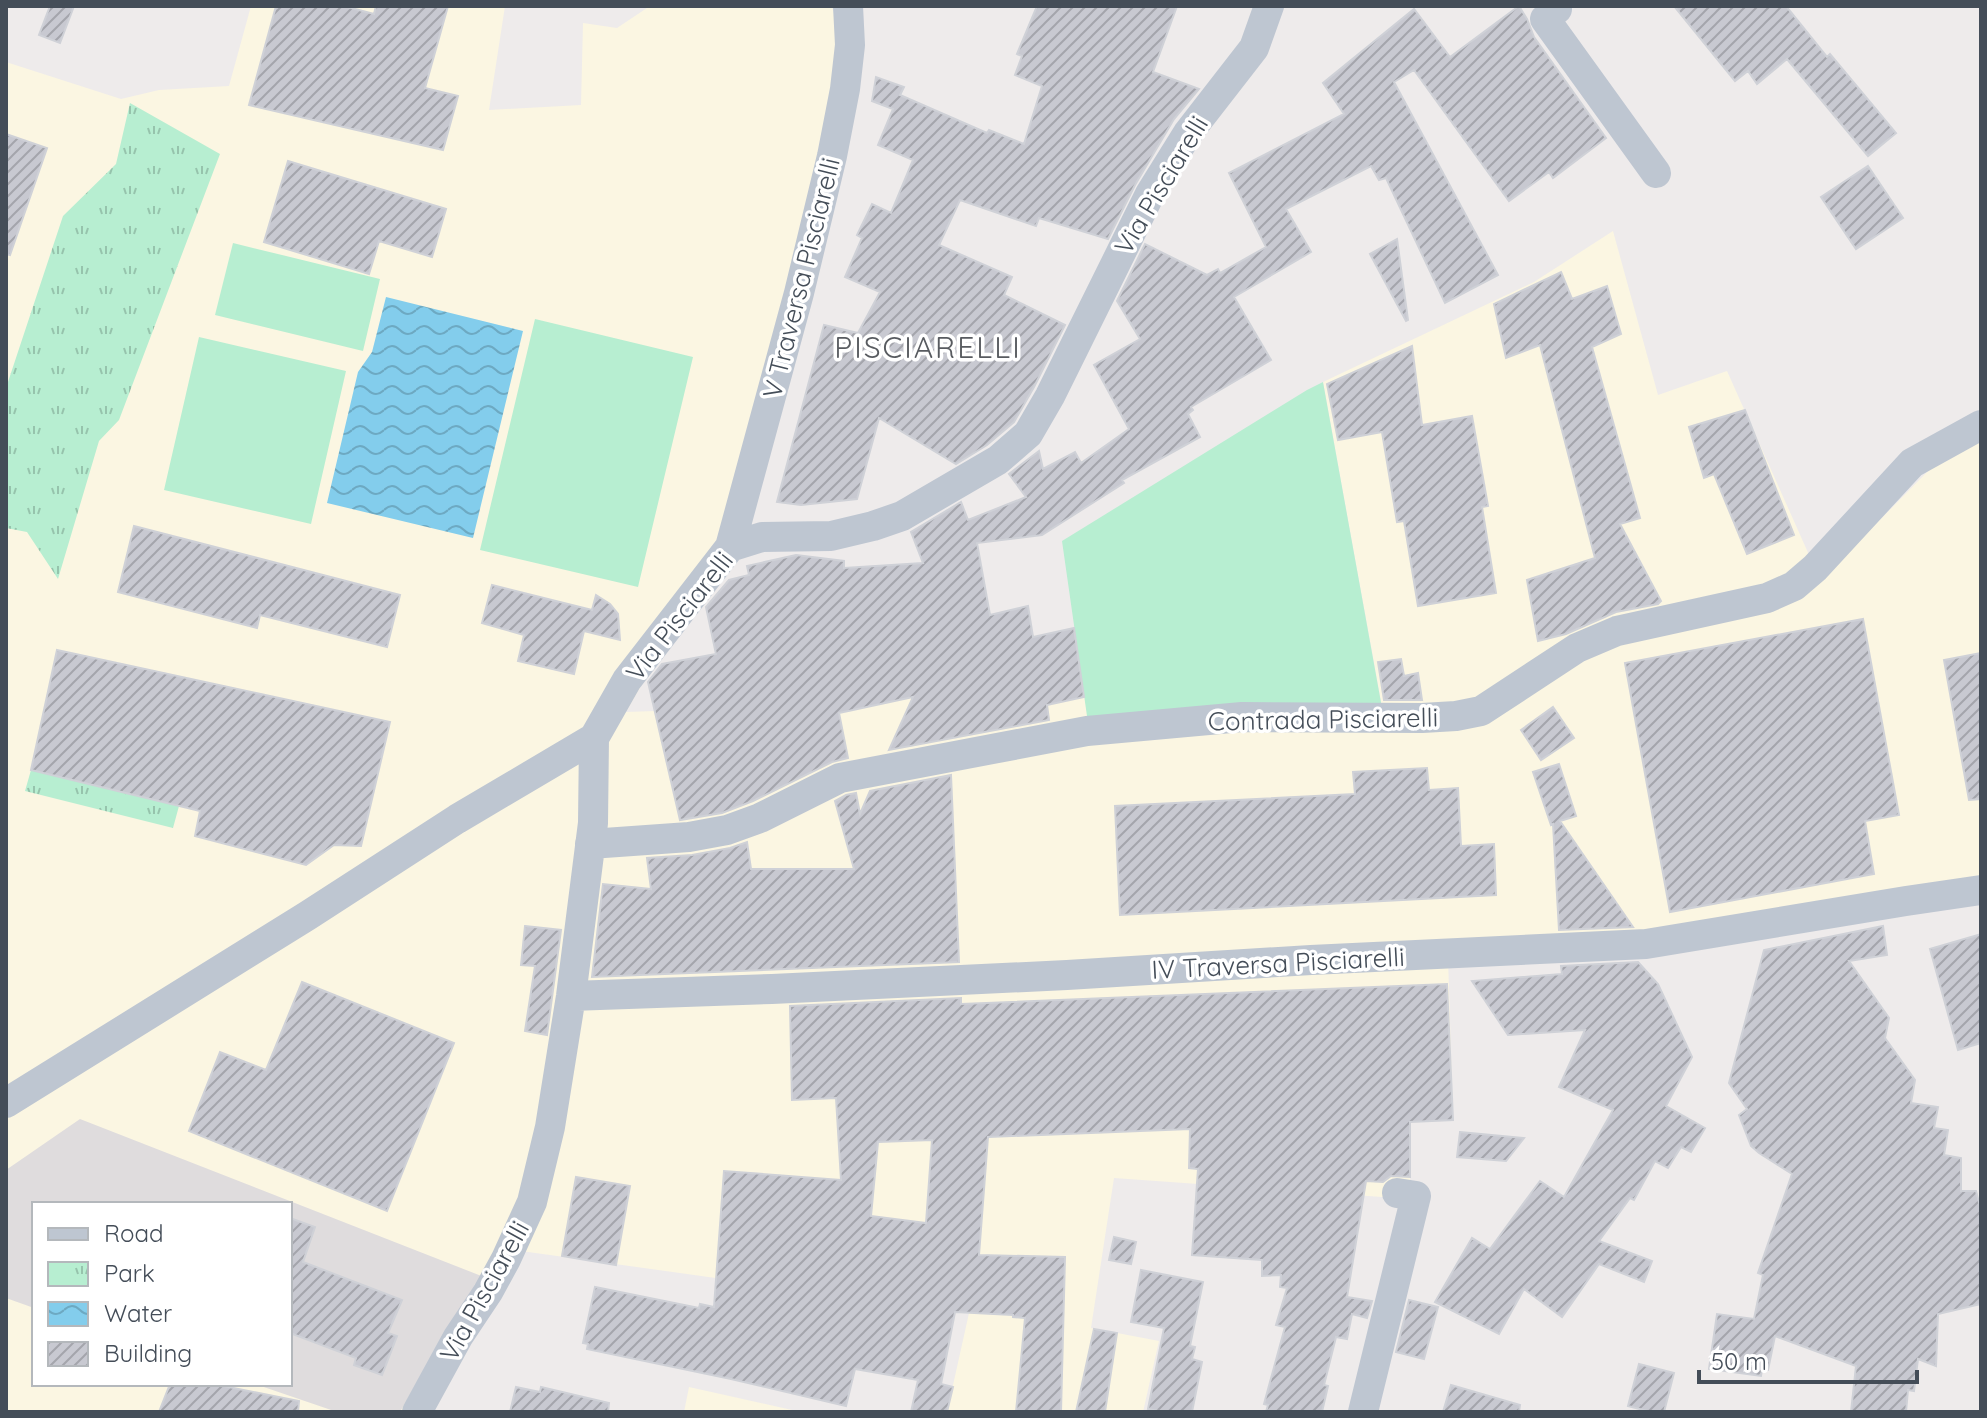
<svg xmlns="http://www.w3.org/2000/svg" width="1987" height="1418" font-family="Quicksand,sans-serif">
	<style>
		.commercial { fill: #fbf6e2; fill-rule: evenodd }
		.education { fill: #dfdcdd }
		.grass { fill: #b7eed1 }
		.park { fill: url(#park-tufts) }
		.water { fill: url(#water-waves) }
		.building { fill: url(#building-hatch); stroke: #cfd1d7; stroke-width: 2; fill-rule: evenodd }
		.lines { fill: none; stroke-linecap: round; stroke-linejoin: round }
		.street { stroke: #bec6d1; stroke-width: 30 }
		.labels { text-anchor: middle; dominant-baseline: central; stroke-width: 7; stroke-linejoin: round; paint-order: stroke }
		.street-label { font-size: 26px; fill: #444d58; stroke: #fff }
		.quarter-label { font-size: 30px; letter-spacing: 2px; fill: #585b60; stroke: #fff }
	</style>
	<defs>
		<pattern id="park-tufts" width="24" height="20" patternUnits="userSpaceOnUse" patternTransform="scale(2)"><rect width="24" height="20" fill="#b7eed1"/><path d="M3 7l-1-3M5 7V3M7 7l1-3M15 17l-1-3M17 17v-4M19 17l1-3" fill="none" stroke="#96c3ac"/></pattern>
		<pattern id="water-waves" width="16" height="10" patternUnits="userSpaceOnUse" patternTransform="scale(2)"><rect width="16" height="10" fill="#83cdec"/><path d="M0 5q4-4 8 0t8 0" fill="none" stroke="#6da9c2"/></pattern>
		<pattern id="building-hatch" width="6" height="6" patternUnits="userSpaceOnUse" patternTransform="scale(2)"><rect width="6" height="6" fill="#c8c9d1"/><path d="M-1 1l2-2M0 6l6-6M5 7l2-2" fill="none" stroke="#a4a5ac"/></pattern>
	</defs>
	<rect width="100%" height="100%" fill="#eeebeb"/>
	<path class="commercial" d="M 251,6 L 505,6 L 489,110 L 581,105 L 583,23 L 617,28 L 650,6 L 832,6 L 843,51 L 726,539 L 626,712 L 655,711 L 1074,628 L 1084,697 L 1382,707 L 1323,382 L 1534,282 L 1613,231 L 1658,395 L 1727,371 L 1818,575 L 1869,531 L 1934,465 L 1981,441 L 1981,896 L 1448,957 L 1453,1120 L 1410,1122 L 1410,1199 L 1114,1178 L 1091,1328 L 1159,1341 L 1143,1412 L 947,1412 L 969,1313 L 521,1251 L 422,1412 L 6,1412 L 6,62 L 121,99 L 159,90 L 229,86 ZM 34,1204 L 290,1204 L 290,1384 L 34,1384 Z
		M 689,1387 L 801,1412 L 684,1412 Z"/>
	<path class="education" d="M 80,1119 L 484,1277 L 433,1354 L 400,1412 L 337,1412 L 255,1384 L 290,1384 L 290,1204 L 34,1204 L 34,1308 L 6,1298 L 6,1170 Z"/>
	<path class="grass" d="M 233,243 L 380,279 L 363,351 L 215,315 Z
		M 535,319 L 693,357 L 638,587 L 480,550 Z
		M 199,337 L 346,371 L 311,524 L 164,490 Z
		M 1323,382 L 1382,708 L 1088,723 L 1062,541 L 1307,390 Z"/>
	<path class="park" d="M 130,103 L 220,154 L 119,420 L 99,441 L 58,579 L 27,532 L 6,528 L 6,388 L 63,216 L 116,164 Z
		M 31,770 L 179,806 L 173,828 L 25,791 Z"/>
	<path class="water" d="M 386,297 L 523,331 L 473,538 L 327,503 L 358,372 L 372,352 Z"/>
	<path class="building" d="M 50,6 L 74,6 L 60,43 L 39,35 Z
		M 276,6 L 344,6 L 374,14 L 376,6 L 448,6 L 425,88 L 458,96 L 443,150 L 249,105 Z
		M 1037,6 L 1177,6 L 1153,72 L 1199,89 L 1174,119 L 1135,185 L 1108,239 L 1039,218 L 1036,226 L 960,200 L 939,245 L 1012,277 L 1004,295 L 1065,325 L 1034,387 L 1014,422 L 987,445 L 956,464 L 879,418 L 857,499 L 801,505 L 777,502 L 824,325 L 858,333 L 880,292 L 845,277 L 862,238 L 857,235 L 872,204 L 891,213 L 913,160 L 878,145 L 893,109 L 872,101 L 876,77 L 904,87 L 900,95 L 987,133 L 989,130 L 1024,144 L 1042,86 L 1015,75 L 1022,56 L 1017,54 Z
		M 1519,6 L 1527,19 L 1534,37 L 1606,138 L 1553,178 L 1549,172 L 1509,201 L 1414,70 L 1394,82 L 1498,275 L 1445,303 L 1386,178 L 1379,180 L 1371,166 L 1286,209 L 1311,252 L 1234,297 L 1271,360 L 1191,407 L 1193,410 L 1188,414 L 1200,437 L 1122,480 L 1124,483 L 1042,535 L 977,543 L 990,615 L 1028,606 L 1033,637 L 1074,628 L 1084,697 L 1047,705 L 1049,720 L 889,750 L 913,697 L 839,713 L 848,758 L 832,762 L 753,801 L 722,813 L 680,820 L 648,682 L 662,664 L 716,654 L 706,607 L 729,580 L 749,575 L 747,566 L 796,555 L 844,561 L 844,568 L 923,563 L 911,532 L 961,502 L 968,520 L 1026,497 L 1009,474 L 1039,451 L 1043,469 L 1075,452 L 1081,463 L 1129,429 L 1094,365 L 1140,339 L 1117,301 L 1145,244 L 1207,275 L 1218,269 L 1220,273 L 1266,247 L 1229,173 L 1344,114 L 1323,83 L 1414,9 L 1450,57 Z
		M 1674,6 L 1786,6 L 1827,57 L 1830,54 L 1896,133 L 1868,156 L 1787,59 L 1757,84 L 1748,71 L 1735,81 Z
		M 6,134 L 47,148 L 10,255 L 6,254 Z
		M 288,161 L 446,209 L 432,257 L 379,241 L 369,274 L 264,242 Z
		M 1868,166 L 1903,218 L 1856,249 L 1821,197 Z
		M 1397,239 L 1408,320 L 1406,321 L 1370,254 Z
		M 1561,272 L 1572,299 L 1607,286 L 1621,334 L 1592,347 L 1640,518 L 1620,524 L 1661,601 L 1658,604 L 1616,612 L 1566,634 L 1538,641 L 1527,580 L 1595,558 L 1540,345 L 1506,358 L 1494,304 Z
		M 1412,346 L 1422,425 L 1472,416 L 1488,506 L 1482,507 L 1496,593 L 1418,606 L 1404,521 L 1397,522 L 1382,432 L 1338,440 L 1327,384 Z
		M 1745,410 L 1794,535 L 1747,554 L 1714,474 L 1704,478 L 1689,427 Z
		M 134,526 L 400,595 L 387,647 L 260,615 L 257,628 L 118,592 Z
		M 492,585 L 592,610 L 596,595 L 610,604 L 618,614 L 620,640 L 584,631 L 574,674 L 518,661 L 524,635 L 482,623 Z
		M 1863,619 L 1899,815 L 1865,821 L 1874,874 L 1670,912 L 1625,663 Z
		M 57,650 L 390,722 L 361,846 L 334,845 L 306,865 L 195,836 L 200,811 L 31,770 Z
		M 1981,653 L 1981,799 L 1969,800 L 1944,660 Z
		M 1401,659 L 1404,676 L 1418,673 L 1422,700 L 1384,700 L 1378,662 Z
		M 1553,707 L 1574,738 L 1541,760 L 1521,730 Z
		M 1559,764 L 1576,816 L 1560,821 L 1633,927 L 1559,930 L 1553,824 L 1551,825 L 1533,772 Z
		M 1427,768 L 1429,790 L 1458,788 L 1461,846 L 1494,844 L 1496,895 L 1120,915 L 1115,806 L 1355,794 L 1353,772 Z
		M 951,775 L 959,962 L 592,977 L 603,884 L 651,889 L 647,858 L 692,855 L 730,848 L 747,842 L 751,869 L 854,869 L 835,801 L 846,795 L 856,793 L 860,814 L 870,791 Z
		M 525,926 L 561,930 L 547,1035 L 525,1031 L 535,966 L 521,965 Z
		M 1883,926 L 1887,955 L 1849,961 L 1889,1018 L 1885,1038 L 1915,1080 L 1911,1103 L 1938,1107 L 1934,1128 L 1948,1130 L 1944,1155 L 1961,1158 L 1961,1191 L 1976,1191 L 1981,1210 L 1981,1304 L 1938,1314 L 1936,1366 L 1918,1359 L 1914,1391 L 1908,1390 L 1906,1412 L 1851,1412 L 1856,1366 L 1775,1336 L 1768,1370 L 1762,1370 L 1761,1376 L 1709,1369 L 1717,1314 L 1754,1319 L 1763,1275 L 1758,1273 L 1792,1174 L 1759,1153 L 1751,1146 L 1739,1115 L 1747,1109 L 1729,1083 L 1764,950 Z
		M 1981,934 L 1981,1043 L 1958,1050 L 1930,949 Z
		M 1638,962 L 1658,984 L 1692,1057 L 1666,1106 L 1705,1128 L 1691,1152 L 1681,1147 L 1668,1168 L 1655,1161 L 1634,1200 L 1630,1198 L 1599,1241 L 1652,1261 L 1644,1282 L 1599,1264 L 1562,1317 L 1524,1289 L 1499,1334 L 1435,1302 L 1472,1238 L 1490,1249 L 1540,1181 L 1564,1197 L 1613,1110 L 1559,1087 L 1585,1030 L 1508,1035 L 1472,981 L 1562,974 L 1561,966 Z
		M 302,982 L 454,1043 L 387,1211 L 189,1131 L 220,1052 L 266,1070 Z
		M 1447,984 L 1453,1120 L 1410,1122 L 1410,1177 L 1391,1176 L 1383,1182 L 1366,1181 L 1347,1297 L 1372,1301 L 1367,1318 L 1352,1314 L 1347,1339 L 1336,1337 L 1324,1385 L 1328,1386 L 1322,1412 L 1266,1412 L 1268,1405 L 1264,1404 L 1285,1327 L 1276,1325 L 1287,1288 L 1280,1287 L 1281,1275 L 1262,1276 L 1262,1260 L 1192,1255 L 1198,1169 L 1189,1168 L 1190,1129 L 988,1137 L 979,1255 L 1065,1257 L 1061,1412 L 1016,1412 L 1025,1318 L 1013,1317 L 1013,1315 L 955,1312 L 941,1384 L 953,1387 L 947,1412 L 911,1412 L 918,1380 L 855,1369 L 846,1406 L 731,1379 L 587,1349 L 588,1344 L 583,1343 L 595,1287 L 699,1308 L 700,1304 L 714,1307 L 724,1171 L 841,1180 L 836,1098 L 792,1100 L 790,1006 L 961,998 L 961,1004 ZM 932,1140 L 926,1223 L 871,1216 L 878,1142 Z
		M 1460,1132 L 1524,1138 L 1506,1161 L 1457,1157 Z
		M 576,1177 L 630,1186 L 616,1265 L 562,1256 Z
		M 290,1218 L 315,1227 L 303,1262 L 402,1300 L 388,1333 L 397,1336 L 382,1375 L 354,1365 L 356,1358 L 290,1333 Z
		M 1114,1237 L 1136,1242 L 1131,1264 L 1109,1260 Z
		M 1141,1270 L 1203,1282 L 1190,1346 L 1195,1347 L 1192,1359 L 1202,1362 L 1192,1412 L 1164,1412 L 1148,1409 L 1164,1328 L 1131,1322 Z
		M 1409,1300 L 1438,1307 L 1424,1359 L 1396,1352 Z
		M 1094,1329 L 1117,1333 L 1105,1412 L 1076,1412 Z
		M 1639,1364 L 1674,1373 L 1664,1412 L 1651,1412 L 1628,1406 Z
		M 170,1384 L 214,1384 L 299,1401 L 298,1412 L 159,1412 Z
		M 1451,1385 L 1520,1405 L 1519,1412 L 1443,1412 Z
		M 516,1387 L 540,1392 L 541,1387 L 609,1403 L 608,1412 L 510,1412 Z"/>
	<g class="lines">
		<path class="street" d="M 1555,6 L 1557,9 L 1545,19 L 1656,173
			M 730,547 L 799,293 L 832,156 L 845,89 L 850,45 L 848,6
			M 590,844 L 689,837 L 727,830 L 760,818 L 840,778 L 1087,731 L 1242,717 L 1422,718 L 1456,716 L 1481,711 L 1577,648 L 1617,631 L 1767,598 L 1794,586 L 1815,568 L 1912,463 L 1981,425
			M 571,996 L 772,989 L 1067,975 L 1311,960 L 1646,944 L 1906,901 L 1981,890
			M 6,1103 L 307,916 L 457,819 L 594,738
			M 417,1412 L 458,1337 L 488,1292 L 506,1259 L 532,1202 L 550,1127 L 571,996 L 593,823 L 594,738 L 627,680 L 730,547 L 762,537 L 831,536 L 873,526 L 902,516 L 998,460 L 1028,434 L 1050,396 L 1150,194 L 1188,133 L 1254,48 L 1269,6
			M 1363,1412 L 1416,1196 L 1397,1193"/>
	</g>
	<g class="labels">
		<g class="street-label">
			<text transform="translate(1161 185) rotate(-59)">Via Pisciarelli</text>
			<text transform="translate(801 278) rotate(-76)">V Traversa Pisciarelli</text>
			<text transform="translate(679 616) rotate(-52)">Via Pisciarelli</text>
			<text transform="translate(1323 719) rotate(-1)">Contrada Pisciarelli</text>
			<text transform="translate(1278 963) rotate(-3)">IV Traversa Pisciarelli</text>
			<text transform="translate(484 1291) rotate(-61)">Via Pisciarelli</text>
		</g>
		<g class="quarter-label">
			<text x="928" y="347">PISCIARELLI</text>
		</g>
	</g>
	<rect width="1987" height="1418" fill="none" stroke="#444d58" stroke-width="16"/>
	<rect x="32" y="1202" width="260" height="184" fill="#ffffff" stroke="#b4b8bc" stroke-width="2"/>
	<rect x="48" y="1228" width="40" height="12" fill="#bec6d1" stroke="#b4b8bc" stroke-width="2"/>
	<text x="104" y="1242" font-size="24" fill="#444d58">Road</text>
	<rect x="48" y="1262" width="40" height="24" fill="url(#park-tufts)" stroke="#b4b8bc" stroke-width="2"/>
	<text x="104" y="1282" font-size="24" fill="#444d58">Park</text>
	<rect x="48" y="1302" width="40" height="24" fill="url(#water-waves)" stroke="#b4b8bc" stroke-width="2"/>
	<text x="104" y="1322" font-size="24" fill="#444d58">Water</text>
	<rect x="48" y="1342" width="40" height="24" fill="url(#building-hatch)" stroke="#b4b8bc" stroke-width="2"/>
	<text x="104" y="1362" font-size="24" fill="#444d58">Building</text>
	<path d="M1699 1370v12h218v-12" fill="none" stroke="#444d58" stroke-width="4"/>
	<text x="1711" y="1370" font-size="24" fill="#444d58" stroke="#ffffff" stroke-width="6" paint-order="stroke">50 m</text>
</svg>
